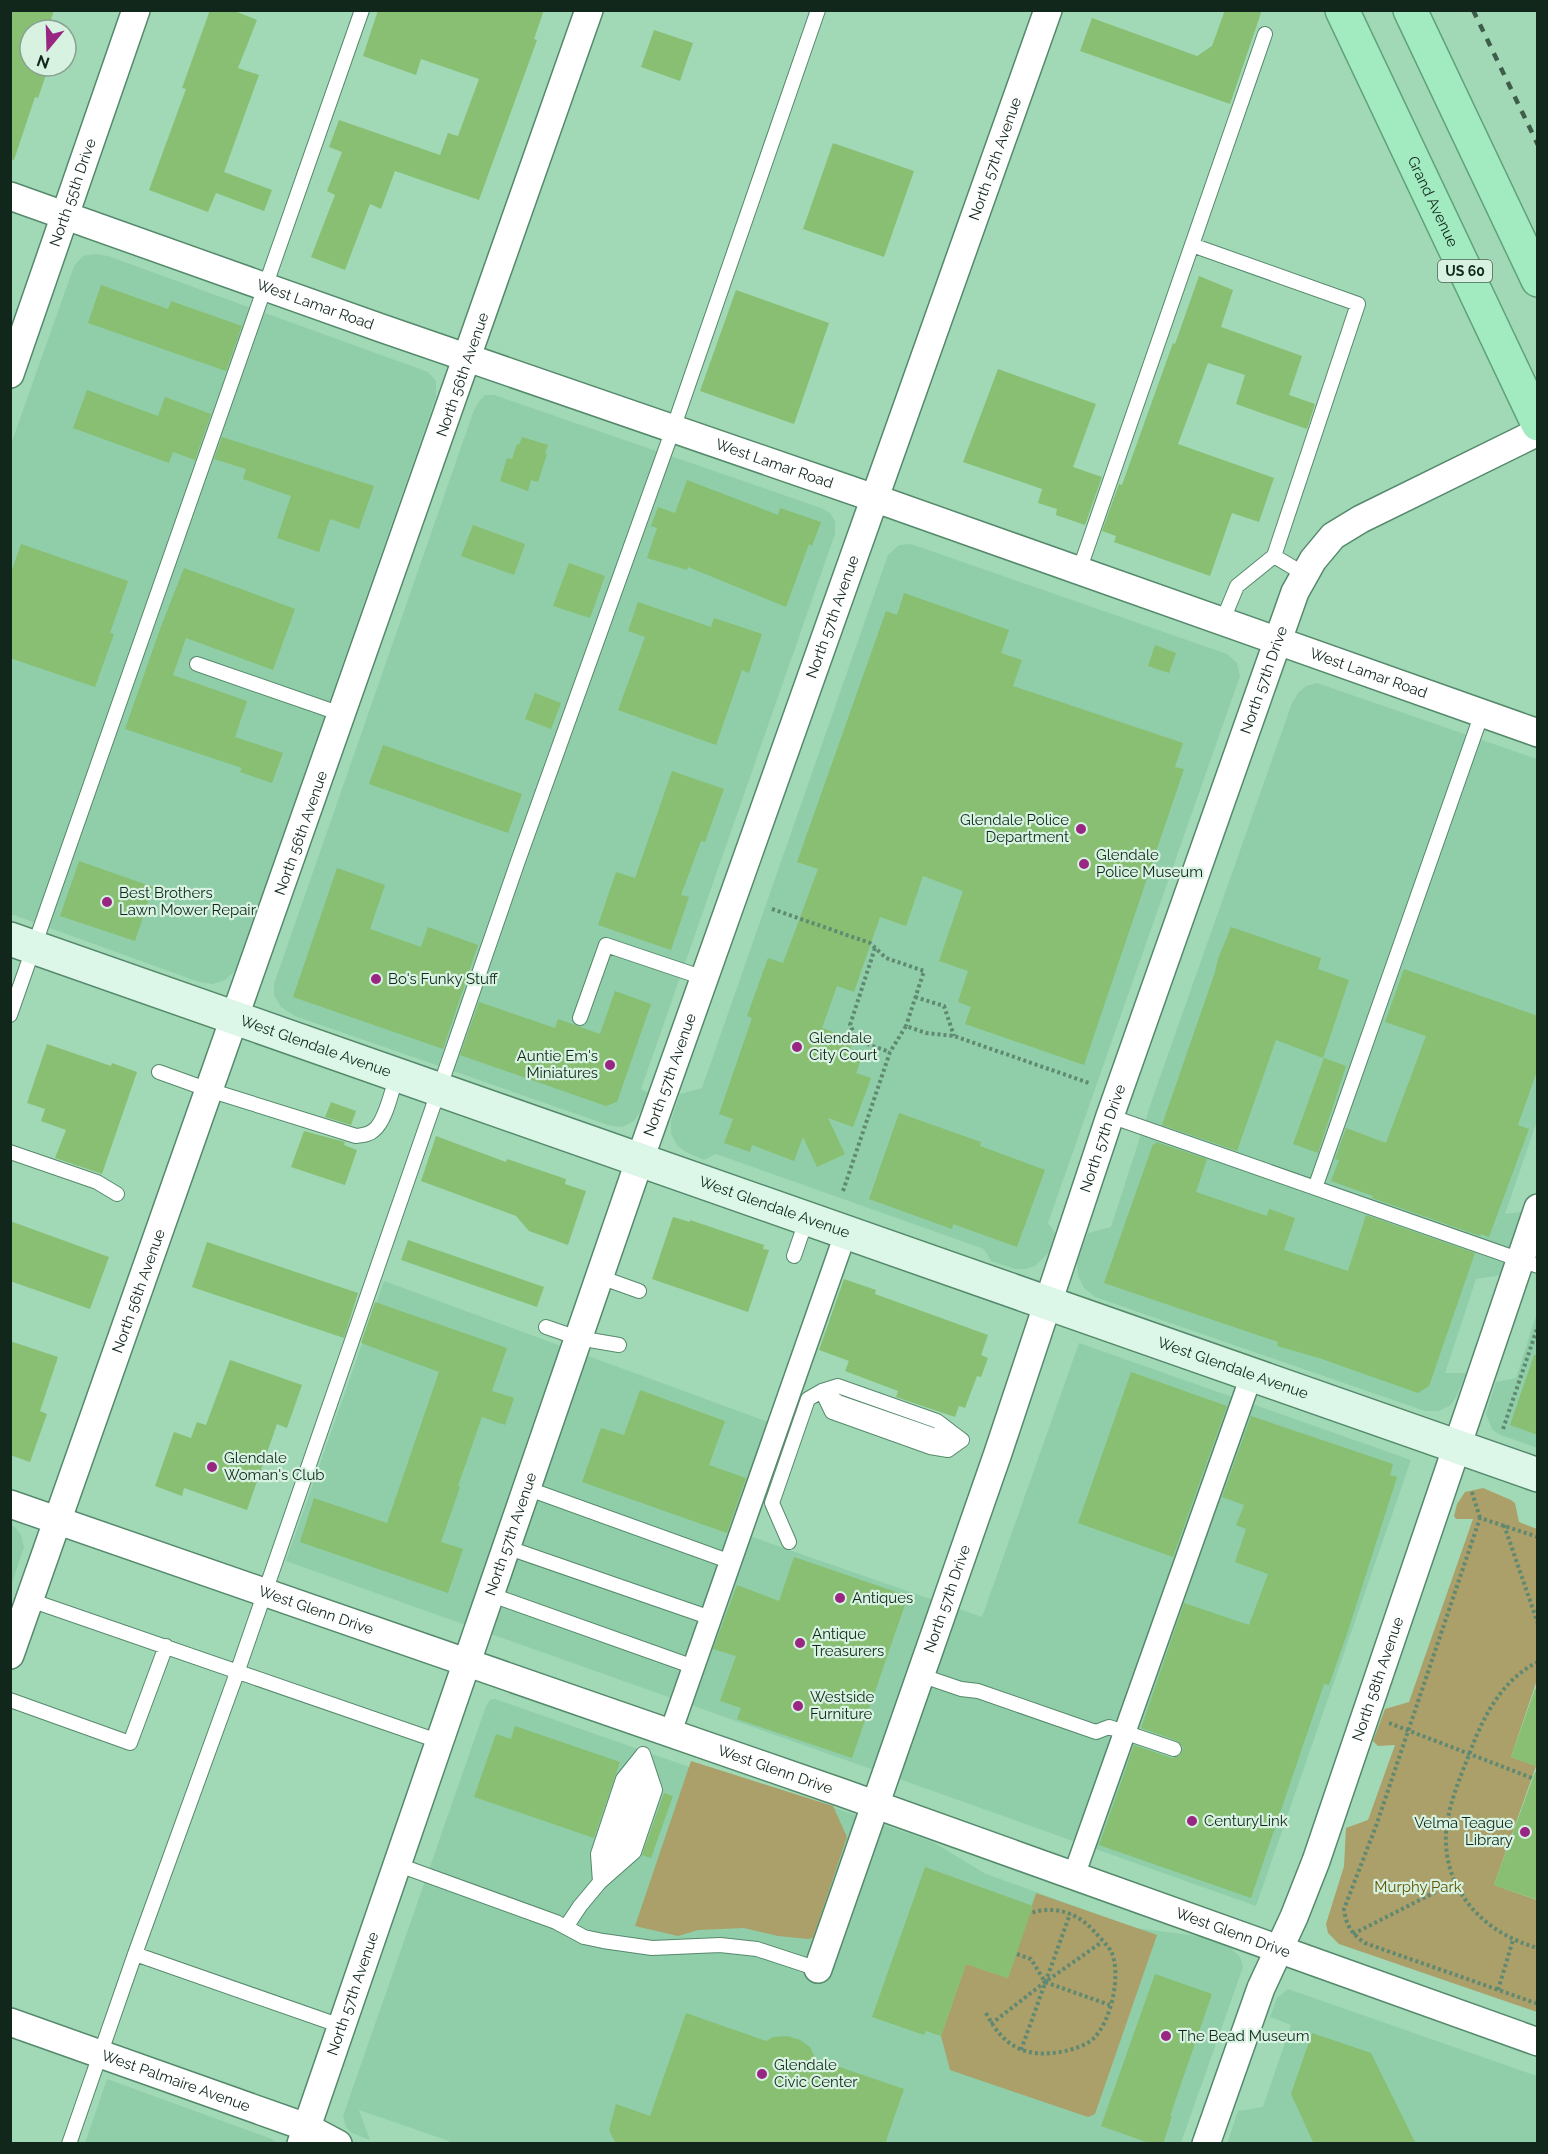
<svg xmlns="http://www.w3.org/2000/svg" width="1548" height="2154" font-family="Raleway,sans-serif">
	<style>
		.built { fill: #8fcea8 }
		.green { fill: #ab9f6a }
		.building { fill: #88bf73 }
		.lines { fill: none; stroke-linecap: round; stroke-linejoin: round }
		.service-casing { stroke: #55896b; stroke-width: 16 }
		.pedestrian-casing { stroke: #55896b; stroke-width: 24 }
		.minor-casing { stroke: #55896b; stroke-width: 30 }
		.secondary-casing { stroke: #55896b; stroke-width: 36 }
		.trunk-casing { stroke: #60a27c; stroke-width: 36 }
		.path { stroke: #608971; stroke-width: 4; stroke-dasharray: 3 3; stroke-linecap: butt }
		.service { stroke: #fff; stroke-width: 14 }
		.pedestrian { stroke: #fff; stroke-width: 21 }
		.minor { stroke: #fff; stroke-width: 27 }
		.secondary { stroke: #dcf7e8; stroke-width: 33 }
		.trunk { stroke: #a2eac0; stroke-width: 33 }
		.rail { stroke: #3e5e4b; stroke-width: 4.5; stroke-dasharray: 8 8; stroke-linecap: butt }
		.poi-dot { fill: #992682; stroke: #d7f2e0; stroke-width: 2 }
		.labels { text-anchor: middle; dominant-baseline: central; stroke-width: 4.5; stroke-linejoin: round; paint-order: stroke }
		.shield { fill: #d7f2e0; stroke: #4c6456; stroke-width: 1.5 }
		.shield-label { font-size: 14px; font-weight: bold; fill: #11271b }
		.street-label { font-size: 15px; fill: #11271b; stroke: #d7f2e0 }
		.poi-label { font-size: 15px; fill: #11271b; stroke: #d7f2e0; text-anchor: start }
		.park-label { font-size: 15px; fill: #635405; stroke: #d7f2e0 }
	</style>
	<rect width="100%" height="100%" fill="#a1d9b7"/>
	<path class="built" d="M 95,254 L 108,256 L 428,372 L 436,381 L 436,397 L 235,971 L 225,980 L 213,984 L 199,982 L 11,914 L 11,444 L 74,266 L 83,256 Z
		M 485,395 L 494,395 L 821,508 L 830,513 L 835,521 L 835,534 L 641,1089 L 649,1093 L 641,1111 L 634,1121 L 623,1127 L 611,1126 L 295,1016 L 281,1007 L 274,995 L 274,984 L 474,410 L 480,400 Z
		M 911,544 L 1227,654 L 1237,663 L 1240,676 L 1048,1223 L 1055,1233 L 1049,1252 L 1035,1266 L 1026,1269 L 1015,1269 L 991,1261 L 984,1249 L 716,1154 L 704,1160 L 684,1151 L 677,1145 L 671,1134 L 671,1121 L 680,1094 L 702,1088 L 888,555 L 899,545 Z
		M 1317,683 L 1537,759 L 1537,1121 L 1505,1214 L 1527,1211 L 1502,1275 L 1476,1279 L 1445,1373 L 1466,1373 L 1456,1397 L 1450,1406 L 1438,1411 L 1425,1411 L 1095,1297 L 1084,1288 L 1078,1276 L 1077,1262 L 1088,1233 L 1111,1227 L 1153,1097 L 1292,703 L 1298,693 L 1306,686 Z
		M 384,1281 L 771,1423 L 735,1531 L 982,1617 L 1079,1343 L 1411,1460 L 1256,1906 L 286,1561 Z
		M 1537,1313 L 1537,1448 L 1498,1434 L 1492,1429 L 1486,1414 L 1496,1382 L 1516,1378 Z
		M 11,1525 L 15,1527 L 21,1535 L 24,1547 L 11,1586 Z
		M 495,1699 L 772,1796 L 809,1799 L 933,1842 L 986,1874 L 1135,1928 L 1198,1936 L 1230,1947 L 1240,1957 L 1243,1967 L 1181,2143 L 450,2144 L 449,2141 L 359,2110 L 370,2140 L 352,2133 L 346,2127 L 343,2116 L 486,1706 L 490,1700 Z
		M 1288,1989 L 1537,2076 L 1537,2143 L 1227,2144 L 1238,2111 L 1263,2107 L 1291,2025 L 1270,2017 L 1277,1998 Z
		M 107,2079 L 272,2139 L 276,2143 L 85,2143 Z"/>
	<path class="green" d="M 1483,1488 L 1511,1500 L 1515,1503 L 1519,1522 L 1537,1529 L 1537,1680 L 1511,1757 L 1536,1766 L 1494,1885 L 1537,1900 L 1537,2012 L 1339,1944 L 1328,1933 L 1326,1924 L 1344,1866 L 1346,1828 L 1368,1820 L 1395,1745 L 1378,1746 L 1373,1741 L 1385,1709 L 1409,1702 L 1473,1519 L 1456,1519 L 1454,1516 L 1457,1504 L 1465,1492 Z
		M 691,1761 L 833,1806 L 847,1837 L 813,1938 L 808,1939 L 778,1936 L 744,1928 L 698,1930 L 678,1936 L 635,1926 Z
		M 1036,1893 L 1157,1935 L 1095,2114 L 1088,2117 L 950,2070 L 941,2036 L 966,1964 L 1008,1978 Z"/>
	<path class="building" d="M 10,10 L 54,10 L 49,26 L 58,28 L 57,30 L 30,30 L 30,66 L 49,66 L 38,98 L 35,97 L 14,160 L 10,159 Z
		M 210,10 L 232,10 L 257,20 L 238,68 L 259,75 L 224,172 L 272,190 L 264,211 L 216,193 L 208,212 L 149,190 L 186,89 L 182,88 Z
		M 378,10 L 544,10 L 534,39 L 537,40 L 479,200 L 395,171 L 381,209 L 370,204 L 345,270 L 311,257 L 335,195 L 327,191 L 342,152 L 329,147 L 339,120 L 440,155 L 448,133 L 458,136 L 479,79 L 421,59 L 416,75 L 363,56 Z
		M 1225,10 L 1262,10 L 1230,104 L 1080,51 L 1092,18 L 1197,56 L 1212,46 Z
		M 654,30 L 693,43 L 680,81 L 641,67 Z
		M 833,143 L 914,171 L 884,257 L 803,229 Z
		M 1199,276 L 1233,290 L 1221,327 L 1302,356 L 1289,395 L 1315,404 L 1307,429 L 1236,404 L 1245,375 L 1208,363 L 1178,444 L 1274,478 L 1259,522 L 1232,513 L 1210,576 L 1114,542 L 1116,536 L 1102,531 L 1119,484 L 1122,485 L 1173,343 L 1175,344 Z
		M 101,285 L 168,309 L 171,301 L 242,326 L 226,371 L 88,323 Z
		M 736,290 L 829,323 L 794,424 L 700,391 Z
		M 998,369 L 1096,404 L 1073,467 L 1102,477 L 1085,525 L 1056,515 L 1057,509 L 1038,503 L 1042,489 L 963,462 Z
		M 87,390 L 158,416 L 165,397 L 211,414 L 195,460 L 173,452 L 169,463 L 73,428 Z
		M 222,437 L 374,486 L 359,529 L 330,519 L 319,552 L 277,538 L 291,496 L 243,479 L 246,469 L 214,459 Z
		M 522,437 L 548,445 L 545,453 L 547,454 L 538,482 L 531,480 L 528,491 L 500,481 L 507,458 L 512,459 L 517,444 L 519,445 Z
		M 687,480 L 778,515 L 780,508 L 821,522 L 812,546 L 809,544 L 786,607 L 688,567 L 687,570 L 647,558 L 657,528 L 651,526 L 658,507 L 675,513 Z
		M 473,525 L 525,544 L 514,575 L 461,556 Z
		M 21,544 L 128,581 L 110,633 L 114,634 L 95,687 L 10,658 L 10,575 Z
		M 569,563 L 605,576 L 590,618 L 553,606 Z
		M 184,568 L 295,609 L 273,670 L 186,638 L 173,675 L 247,701 L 235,737 L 283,753 L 272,783 L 240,772 L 242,768 L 125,729 L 160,629 Z
		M 904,593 L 1009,630 L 1001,653 L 1022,660 L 1013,686 L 1183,743 L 1175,767 L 1184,769 L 1084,1065 L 965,1024 L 971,1007 L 958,1002 L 968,971 L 939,961 L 963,891 L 923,876 L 906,926 L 880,917 L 854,992 L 837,986 L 822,1028 L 854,1039 L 848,1054 L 861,1059 L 856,1073 L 871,1078 L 853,1127 L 828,1118 L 845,1154 L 817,1167 L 803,1137 L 794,1161 L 752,1145 L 750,1152 L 724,1143 L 733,1119 L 719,1114 L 752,1018 L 747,1016 L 768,958 L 783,963 L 818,869 L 797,862 L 886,611 L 897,615 Z
		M 638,602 L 711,627 L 714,618 L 762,634 L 749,673 L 742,670 L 716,745 L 618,710 L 645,637 L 628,631 Z
		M 1155,645 L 1176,653 L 1169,673 L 1148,666 Z
		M 535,693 L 561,703 L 551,729 L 525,719 Z
		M 383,745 L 522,794 L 508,833 L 369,784 Z
		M 672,771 L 724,789 L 705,842 L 701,841 L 681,895 L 689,897 L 671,950 L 598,925 L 616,872 L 635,878 Z
		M 79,861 L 153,887 L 135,941 L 60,916 Z
		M 337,868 L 385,885 L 370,929 L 421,947 L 428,927 L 478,945 L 443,1049 L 293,997 Z
		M 1231,927 L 1321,958 L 1318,969 L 1349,980 L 1323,1058 L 1276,1040 L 1237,1151 L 1162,1125 L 1215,972 L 1218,959 Z
		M 1404,969 L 1538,1016 L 1538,1068 L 1518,1125 L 1529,1129 L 1489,1237 L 1481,1234 L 1480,1236 L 1372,1198 L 1373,1196 L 1331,1181 L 1339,1160 L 1335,1159 L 1346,1128 L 1386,1143 L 1426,1036 L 1385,1022 Z
		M 615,991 L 651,1004 L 617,1102 L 606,1106 L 460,1055 L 479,1002 L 555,1028 L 558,1019 L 600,1034 Z
		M 47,1044 L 111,1066 L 112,1063 L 137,1072 L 102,1174 L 55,1158 L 66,1130 L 41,1121 L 45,1109 L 27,1103 Z
		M 1324,1058 L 1346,1066 L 1318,1153 L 1293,1144 Z
		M 331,1102 L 356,1111 L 351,1125 L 325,1117 Z
		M 899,1113 L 981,1142 L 980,1146 L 1045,1170 L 1017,1247 L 953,1224 L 952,1229 L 869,1199 Z
		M 304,1131 L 345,1142 L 344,1145 L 357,1150 L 345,1185 L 291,1167 Z
		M 436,1136 L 506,1162 L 507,1159 L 566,1179 L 565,1184 L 586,1191 L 568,1245 L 529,1231 L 516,1216 L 421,1181 Z
		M 1156,1142 L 1207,1159 L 1196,1192 L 1267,1216 L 1269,1209 L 1295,1218 L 1284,1250 L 1348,1271 L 1366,1215 L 1475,1253 L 1429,1386 L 1418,1393 L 1319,1358 L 1277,1346 L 1278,1342 L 1104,1283 L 1153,1144 L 1154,1145 Z
		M 673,1217 L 690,1222 L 690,1220 L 764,1245 L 763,1249 L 769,1250 L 748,1312 L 652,1279 Z
		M 10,1221 L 109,1257 L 90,1309 L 10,1281 Z
		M 408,1240 L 544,1287 L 537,1307 L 401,1260 Z
		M 207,1242 L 358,1293 L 344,1338 L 192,1287 Z
		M 844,1279 L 876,1290 L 875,1294 L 988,1335 L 981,1355 L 988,1358 L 981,1377 L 977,1376 L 965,1408 L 959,1406 L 955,1417 L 896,1397 L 898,1391 L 845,1371 L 849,1361 L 819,1350 Z
		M 375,1302 L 507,1348 L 492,1391 L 514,1398 L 505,1425 L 482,1417 L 458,1486 L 460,1487 L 441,1542 L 463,1549 L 448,1593 L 300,1542 L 314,1498 L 387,1523 L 439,1372 L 361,1343 Z
		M 10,1341 L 58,1357 L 40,1411 L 47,1414 L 30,1462 L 10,1455 Z
		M 1534,1355 L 1538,1355 L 1538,1435 L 1510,1425 Z
		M 230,1360 L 302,1385 L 287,1428 L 277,1424 L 247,1510 L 184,1488 L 182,1496 L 155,1486 L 174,1432 L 191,1438 L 197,1422 L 206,1425 Z
		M 1131,1372 L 1227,1406 L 1173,1557 L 1078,1523 Z
		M 640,1390 L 725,1421 L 709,1465 L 746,1478 L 727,1533 L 582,1482 L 601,1428 L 624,1435 Z
		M 1251,1416 L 1393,1464 L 1390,1475 L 1397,1477 L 1348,1631 L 1329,1685 L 1324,1684 L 1251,1898 L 1099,1845 L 1134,1745 L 1172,1758 L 1179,1756 L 1182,1752 L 1183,1747 L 1177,1741 L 1141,1728 L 1184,1603 L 1249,1625 L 1268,1574 L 1235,1562 L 1246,1529 L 1236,1525 L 1244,1505 L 1222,1497 Z
		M 794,1557 L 908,1596 L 852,1758 L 737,1719 L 741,1708 L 720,1701 L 736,1656 L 713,1649 L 737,1585 L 779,1601 Z
		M 1535,1689 L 1538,1689 L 1538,1767 L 1511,1757 Z
		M 515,1726 L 620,1762 L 594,1838 L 474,1797 L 496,1734 L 511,1739 Z
		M 1535,1772 L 1538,1772 L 1538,1900 L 1494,1885 Z
		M 664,1793 L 673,1796 L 651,1858 L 642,1855 Z
		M 925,1867 L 1033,1906 L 1008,1978 L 966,1964 L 941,2036 L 926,2031 L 924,2035 L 872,2017 Z
		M 1155,1974 L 1212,1994 L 1170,2116 L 1172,2116 L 1163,2144 L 1152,2144 L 1101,2126 Z
		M 686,2013 L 766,2041 L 773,2037 L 787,2036 L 800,2040 L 810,2047 L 816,2059 L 904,2089 L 885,2144 L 616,2144 L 609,2130 L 616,2104 L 650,2116 Z
		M 1312,2033 L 1371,2053 L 1416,2144 L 1314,2144 L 1291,2094 Z"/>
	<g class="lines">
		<g class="service-casing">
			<path id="service" d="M 1192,245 L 1358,304 L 1274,556 L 1237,586 L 1222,622
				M 1274,556 L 1304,574
				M 1079,571 L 1265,34
				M 197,664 L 344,715
				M 10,1015 L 362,10
				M 580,1018 L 606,945 L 704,978
				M 159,1072 L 209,1090 L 356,1136 C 363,1135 369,1135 374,1130 C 386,1121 392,1089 397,1075
				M 1110,1116 L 1538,1266
				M 10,1152 L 97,1182 L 117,1194
				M 1315,1188 L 1482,713
				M 794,1256 L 807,1218
				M 600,1277 L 639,1291
				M 546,1327 L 578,1338 L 619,1345
				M 822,1391 L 832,1412 L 930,1447 L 948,1450 L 962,1440
				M 824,1393 L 838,1402 L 936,1436 L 958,1439
				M 526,1488 L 731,1562
				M 789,1542 L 772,1503 L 808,1399 L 822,1391 L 838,1386 L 937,1421 L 962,1440
				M 506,1547 L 711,1618
				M 489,1594 L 694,1667
				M 30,1600 L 438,1741
				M 920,1675 L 961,1689 L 978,1691 L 1096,1732 L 1109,1727 L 1174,1749
				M 10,1700 L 130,1743 L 166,1646
				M 396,1864 L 556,1922 L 584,1937 L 603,1941 L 652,1948 L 720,1945 L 757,1949 L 818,1969
				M 612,1865 C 629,1840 644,1799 644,1768
				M 606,1866 L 640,1765
				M 600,1882 L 598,1854 L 623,1779 L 643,1754
				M 566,1927 L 580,1906 L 600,1882 L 634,1852 L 655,1790 L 643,1754
				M 135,1954 L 341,2026
				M 69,2144 L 135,1954 L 238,1670 L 518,861 L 673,429 L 818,10"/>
		</g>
		<g class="pedestrian-casing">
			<path id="pedestrian" d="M 670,1734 L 846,1232
				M 1074,1875 L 1252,1374"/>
		</g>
		<g class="minor-casing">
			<g id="minor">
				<path id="s1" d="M 10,196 L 381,328 L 874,498 L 1538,733"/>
				<path id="s2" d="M 10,374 L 136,10"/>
				<path id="s3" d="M 10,1504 L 843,1793 L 1538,2042"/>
				<path id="s4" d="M 10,1655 C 203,1107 400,560 589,10"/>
				<path id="s5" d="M 818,1969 L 998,1453 L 1110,1116 L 1295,592 L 1313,560 L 1333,536 L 1361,519 L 1538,432"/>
				<path id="s6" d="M 10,2022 L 306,2127 L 338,2144"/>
				<path id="s7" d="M 301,2144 L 640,1159 L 1048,10"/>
				<path id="s8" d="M 1206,2144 L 1261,1988 L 1294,1917 L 1316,1861 L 1538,1208"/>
			</g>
		</g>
		<g class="secondary-casing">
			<g id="secondary">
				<path id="s9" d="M 10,939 L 1538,1475"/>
			</g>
		</g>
		<g class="trunk-casing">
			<g id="trunk">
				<path id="s10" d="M 1342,10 L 1538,424"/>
				<path d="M 1410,10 L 1538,280"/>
			</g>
		</g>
		<path class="path" d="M 772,909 L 870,943 L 886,958 L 924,971 L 906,1026
			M 875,948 L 850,1025 L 858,1041 L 890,1052
			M 915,997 L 944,1006 L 954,1036
			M 843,1191 L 890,1052 L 906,1026 L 926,1033 L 954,1036 L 1089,1083
			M 1503,1429 L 1538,1326
			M 1472,1492 L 1480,1518
			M 1504,1525 L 1538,1624
			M 1538,1537 L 1480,1518 L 1376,1826 L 1344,1909 C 1346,1926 1352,1934 1365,1943 L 1538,2004
			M 1538,1662 C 1501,1680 1482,1719 1469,1755 C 1459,1780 1448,1806 1446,1833 C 1443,1891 1485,1934 1538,1948
			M 1389,1723 L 1532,1778
			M 1353,1934 L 1455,1882
			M 1017,1954 L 1031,1959 L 1045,1982 L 1110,2005
			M 1498,1990 L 1513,1940
			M 986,2013 C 1004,2048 1027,2059 1065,2051 C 1074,2049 1087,2045 1094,2038 C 1111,2021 1122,1974 1111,1951 C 1109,1947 1094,1931 1090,1927 C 1073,1911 1052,1906 1031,1913
			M 991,2024 L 1045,1982 L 1102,1942
			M 1021,2050 L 1070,1914"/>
		<use href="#service" class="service"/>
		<use href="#pedestrian" class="pedestrian"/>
		<use href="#minor" class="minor"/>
		<use href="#secondary" class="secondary"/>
		<use href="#trunk" class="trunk"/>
		<path class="rail" d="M 1473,10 L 1538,145"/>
	</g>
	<g class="poi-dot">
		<circle cx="1081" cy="829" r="6"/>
		<circle cx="1084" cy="864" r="6"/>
		<circle cx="107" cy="902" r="6"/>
		<circle cx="376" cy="979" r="6"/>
		<circle cx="797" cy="1047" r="6"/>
		<circle cx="610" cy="1065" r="6"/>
		<circle cx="212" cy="1467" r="6"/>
		<circle cx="840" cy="1598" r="6"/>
		<circle cx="800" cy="1643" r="6"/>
		<circle cx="798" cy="1706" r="6"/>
		<circle cx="1192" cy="1821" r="6"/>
		<circle cx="1525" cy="1832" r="6"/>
		<circle cx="1166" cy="2036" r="6"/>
		<circle cx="762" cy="2074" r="6"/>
	</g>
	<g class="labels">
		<rect class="shield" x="1438" y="260" width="54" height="22" rx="4.5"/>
		<g class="shield-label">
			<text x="1465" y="271">US 60</text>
		</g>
		<g class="street-label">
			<text stroke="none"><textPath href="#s7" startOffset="2103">North 57th Avenue</textPath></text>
			<text stroke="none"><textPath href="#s2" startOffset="192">North 55th Drive</textPath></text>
			<text stroke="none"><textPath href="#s10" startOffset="212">Grand Avenue</textPath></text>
			<text stroke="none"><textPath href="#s1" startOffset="324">West Lamar Road</textPath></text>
			<text stroke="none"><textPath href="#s4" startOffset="1358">North 56th Avenue</textPath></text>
			<text stroke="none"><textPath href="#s1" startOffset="810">West Lamar Road</textPath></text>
			<text stroke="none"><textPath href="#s7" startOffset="1617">North 57th Avenue</textPath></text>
			<text stroke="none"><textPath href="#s1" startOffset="1440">West Lamar Road</textPath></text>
			<text stroke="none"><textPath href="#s5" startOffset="1364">North 57th Drive</textPath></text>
			<text stroke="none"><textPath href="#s4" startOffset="872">North 56th Avenue</textPath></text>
			<text stroke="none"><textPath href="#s9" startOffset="324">West Glendale Avenue</textPath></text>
			<text stroke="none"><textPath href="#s7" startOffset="1131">North 57th Avenue</textPath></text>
			<text stroke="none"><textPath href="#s5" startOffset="878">North 57th Drive</textPath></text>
			<text stroke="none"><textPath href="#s9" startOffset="810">West Glendale Avenue</textPath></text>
			<text stroke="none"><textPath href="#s4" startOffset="386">North 56th Avenue</textPath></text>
			<text stroke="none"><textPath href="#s9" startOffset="1296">West Glendale Avenue</textPath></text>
			<text stroke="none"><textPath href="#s7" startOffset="645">North 57th Avenue</textPath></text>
			<text stroke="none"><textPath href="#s5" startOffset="392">North 57th Drive</textPath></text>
			<text stroke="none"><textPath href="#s3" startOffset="324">West Glenn Drive</textPath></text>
			<text stroke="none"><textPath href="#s8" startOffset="496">North 58th Avenue</textPath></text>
			<text stroke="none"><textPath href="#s3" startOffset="810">West Glenn Drive</textPath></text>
			<text stroke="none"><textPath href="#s3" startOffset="1296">West Glenn Drive</textPath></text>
			<text stroke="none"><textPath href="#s7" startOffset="159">North 57th Avenue</textPath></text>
			<text stroke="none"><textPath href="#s6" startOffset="176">West Palmaire Avenue</textPath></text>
		</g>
		<g class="poi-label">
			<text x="1069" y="820" text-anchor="end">Glendale Police<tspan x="1069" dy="17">Department</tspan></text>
			<text x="1096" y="855">Glendale<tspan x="1096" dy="17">Police Museum</tspan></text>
			<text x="119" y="893">Best Brothers<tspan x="119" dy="17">Lawn Mower Repair</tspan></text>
			<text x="388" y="979">Bo's Funky Stuff</text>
			<text x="809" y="1038">Glendale<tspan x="809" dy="17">City Court</tspan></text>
			<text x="598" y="1056" text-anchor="end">Auntie Em's<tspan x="598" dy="17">Miniatures</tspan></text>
			<text x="224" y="1458">Glendale<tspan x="224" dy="17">Woman's Club</tspan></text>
			<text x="852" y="1598">Antiques</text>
			<text x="812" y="1634">Antique<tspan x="812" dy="17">Treasurers</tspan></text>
			<text x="810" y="1697">Westside<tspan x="810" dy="17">Furniture</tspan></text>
			<text x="1204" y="1821">CenturyLink</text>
			<text x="1513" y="1823" text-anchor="end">Velma Teague<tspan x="1513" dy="17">Library</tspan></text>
			<text x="1178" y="2036">The Bead Museum</text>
			<text x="774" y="2065">Glendale<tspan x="774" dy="17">Civic Center</tspan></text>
		</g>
		<g class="park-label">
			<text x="1418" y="1887">Murphy Park</text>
		</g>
	</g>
	<rect width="1548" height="2154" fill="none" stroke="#11271b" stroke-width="24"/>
	<g transform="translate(48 48) rotate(199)"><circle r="28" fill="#d7f2e0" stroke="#88a191" stroke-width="1.5"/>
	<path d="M0-4.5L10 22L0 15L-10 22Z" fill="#992682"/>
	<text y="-9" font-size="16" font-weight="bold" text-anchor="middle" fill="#11271b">N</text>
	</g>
</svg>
